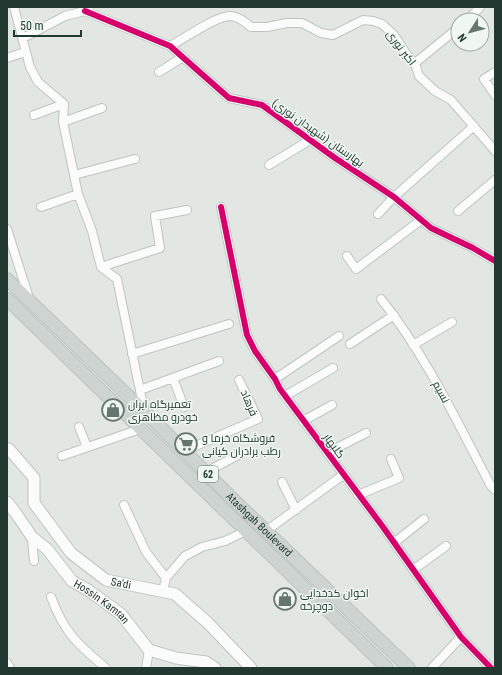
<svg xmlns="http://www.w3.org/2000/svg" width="502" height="675" font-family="'Roboto Condensed',Cairo,sans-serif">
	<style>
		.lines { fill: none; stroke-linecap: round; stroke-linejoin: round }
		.street-casing { stroke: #bfc4c1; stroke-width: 10 }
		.secondary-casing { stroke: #bec5c1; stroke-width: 13 }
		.primary-casing { stroke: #bcc3c1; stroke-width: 14 }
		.street { stroke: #fbfbfb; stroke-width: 8 }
		.secondary { stroke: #fbfbfb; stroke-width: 11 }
		.primary { stroke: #cdd4d1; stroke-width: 12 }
		.cycleway-casing { stroke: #f0f7f3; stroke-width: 8 }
		.cycleway { stroke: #d6006c; stroke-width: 6 }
		.labels { text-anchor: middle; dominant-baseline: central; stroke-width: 3; stroke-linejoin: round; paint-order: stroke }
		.shield { fill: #f0f7f3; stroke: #5f726b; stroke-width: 1 }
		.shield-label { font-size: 10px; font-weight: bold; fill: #213931 }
		.street-label { font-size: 11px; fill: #213931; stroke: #f0f7f3 }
		.poi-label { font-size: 11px; fill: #213931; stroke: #f0f7f3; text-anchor: start }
	</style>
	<rect width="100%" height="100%" fill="#e2e7e4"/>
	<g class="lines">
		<g class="street-casing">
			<path id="street" d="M 14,7 L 30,67 L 38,82 L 64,104 L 63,122 L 78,194 L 92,231 L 101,267 L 117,279 L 144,410
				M 85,11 L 170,46 L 229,98 L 262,105 L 335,158 L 394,197 L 431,228 L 473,248 L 495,261
				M 468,20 L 480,7
				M 23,38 L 65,16 L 85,11 L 89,7
				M 170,46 C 184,39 214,17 229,16 C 238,16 245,22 251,27 L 267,27 L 287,23 L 302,23 L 321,33 L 333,35 L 363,20 L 373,21 L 382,24 L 394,35 L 407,55 L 415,63 L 419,76 L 435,91 L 451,100 L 495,151
				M 7,58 L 25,52
				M 415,63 L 458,28
				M 159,72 L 183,57
				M 495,72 L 484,79 L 495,95
				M 34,115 L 64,104
				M 63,122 L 102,108
				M 269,165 L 310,140
				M 74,175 L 135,159
				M 41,207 L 78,194
				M 221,207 L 247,335 L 255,351 L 275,379 L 280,389 L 383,527 L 461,637 L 491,668
				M 458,211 L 495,180
				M 378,214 L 394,197 L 474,126
				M 7,229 L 29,298
				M 347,256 L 356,269 L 421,220
				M 101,267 L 160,248 L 155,216 L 187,210
				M 381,299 C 426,355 457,422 491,486 L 495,490
				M 350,344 L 394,315
				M 413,345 L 452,322
				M 132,354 L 229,324
				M 173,378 L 184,407
				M 275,379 L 339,336
				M 140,390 L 219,361
				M 285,396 L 333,368
				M 303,421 L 332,405
				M 79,427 L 87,447
				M 184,451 L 258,419 L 239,380
				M 327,453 L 366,433
				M 62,456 L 140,429
				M 206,472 L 242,453
				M 282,482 L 296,510
				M 358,495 L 399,478 L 391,459
				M 124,505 L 146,552 L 166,578
				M 266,531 L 343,475
				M 32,537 L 34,561
				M 394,543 L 424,519
				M 413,570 L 446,546
				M 163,591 L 166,578 L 185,556 L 202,547 L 225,541 L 246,531
				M 51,597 C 64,632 77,644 106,668
				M 7,663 L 10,668
				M 146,668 L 149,650
				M 432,668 L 461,637"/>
		</g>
		<g class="secondary-casing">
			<g id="secondary">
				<path id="s1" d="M 7,449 L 9,449 L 34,478 L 34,503 L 71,553 L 106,580 L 175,594 L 208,623 L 251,668"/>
				<path id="s2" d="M 7,502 L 15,512 L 32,537 L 47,549 L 72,581 L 88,590 L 121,614 L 149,650 L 176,658 L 206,662 L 215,668"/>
			</g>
		</g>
		<g class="primary-casing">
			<g id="primary">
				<path id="s3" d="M 7,279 L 144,411 L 237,503 L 409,668"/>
				<path d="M 7,299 L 387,668"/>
			</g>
		</g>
		<use href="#street" class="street"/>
		<use href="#secondary" class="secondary"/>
		<use href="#primary" class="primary"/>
		<g class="cycleway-casing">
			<path id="cycleway" d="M 85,11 L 170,46 L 229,98 L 262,105 L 335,158 L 394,197 L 431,228 L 473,248 L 495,261
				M 221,207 L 247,335 L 255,351 L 275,379 L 280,389 L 383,527 L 461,637 L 491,668"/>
		</g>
		<use href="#cycleway" class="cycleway"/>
	</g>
	<defs>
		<g id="shop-ring" transform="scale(1.15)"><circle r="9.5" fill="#f0f7f3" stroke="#657670" stroke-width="1.5"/><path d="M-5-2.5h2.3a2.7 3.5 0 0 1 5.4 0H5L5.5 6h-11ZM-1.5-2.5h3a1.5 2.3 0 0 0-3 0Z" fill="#657670"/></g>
		<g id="supermarket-ring" transform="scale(1.15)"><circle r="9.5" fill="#f0f7f3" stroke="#657670" stroke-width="1.5"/><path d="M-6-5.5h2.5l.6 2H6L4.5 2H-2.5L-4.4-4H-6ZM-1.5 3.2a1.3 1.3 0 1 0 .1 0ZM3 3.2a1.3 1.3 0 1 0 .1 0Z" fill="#657670"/></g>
	</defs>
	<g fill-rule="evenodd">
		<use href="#shop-ring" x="113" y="410"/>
		<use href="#supermarket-ring" x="186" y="444"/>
		<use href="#shop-ring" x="285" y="599"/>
	</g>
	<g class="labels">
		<rect class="shield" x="198" y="466" width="20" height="16" rx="3"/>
		<g class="shield-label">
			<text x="208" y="474">62</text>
		</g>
		<g class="street-label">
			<text transform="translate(401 48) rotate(53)">اکبر نوری</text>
			<text transform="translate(318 133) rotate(35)">بهارستان (شهیدان نوری)</text>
			<text transform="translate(441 392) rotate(62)">نسیم</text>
			<text transform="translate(249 403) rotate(67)">فرهاد</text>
			<text transform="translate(334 446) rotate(54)">گلبهار</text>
			<text stroke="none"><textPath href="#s3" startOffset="352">Atashgah Boulevard</textPath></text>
			<text stroke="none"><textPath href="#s1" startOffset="187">Sa'di</textPath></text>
			<text stroke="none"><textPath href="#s2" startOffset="139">Hossin Kamran</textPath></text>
		</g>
		<g class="poi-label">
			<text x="128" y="404">تعمیرگاه ایران<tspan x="128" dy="13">خودرو مظاهری</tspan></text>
			<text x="202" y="438">فروشگاه خرما و<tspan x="202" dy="13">رطب برادران کیانی</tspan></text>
			<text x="300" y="593">اخوان کدخدایی<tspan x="300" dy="13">دوچرخه</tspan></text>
		</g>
	</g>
	<rect width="502" height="675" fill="none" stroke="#213931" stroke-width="16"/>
	<g transform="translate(470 32) rotate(234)"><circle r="19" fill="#f0f7f3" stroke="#9daba5"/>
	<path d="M0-3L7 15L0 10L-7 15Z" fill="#657670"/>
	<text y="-6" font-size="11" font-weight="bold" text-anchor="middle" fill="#213931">N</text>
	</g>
	<path d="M14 30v6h67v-6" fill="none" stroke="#213931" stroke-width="2"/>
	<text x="20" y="30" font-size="12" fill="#213931" stroke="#f0f7f3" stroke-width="3" paint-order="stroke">50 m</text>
</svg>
